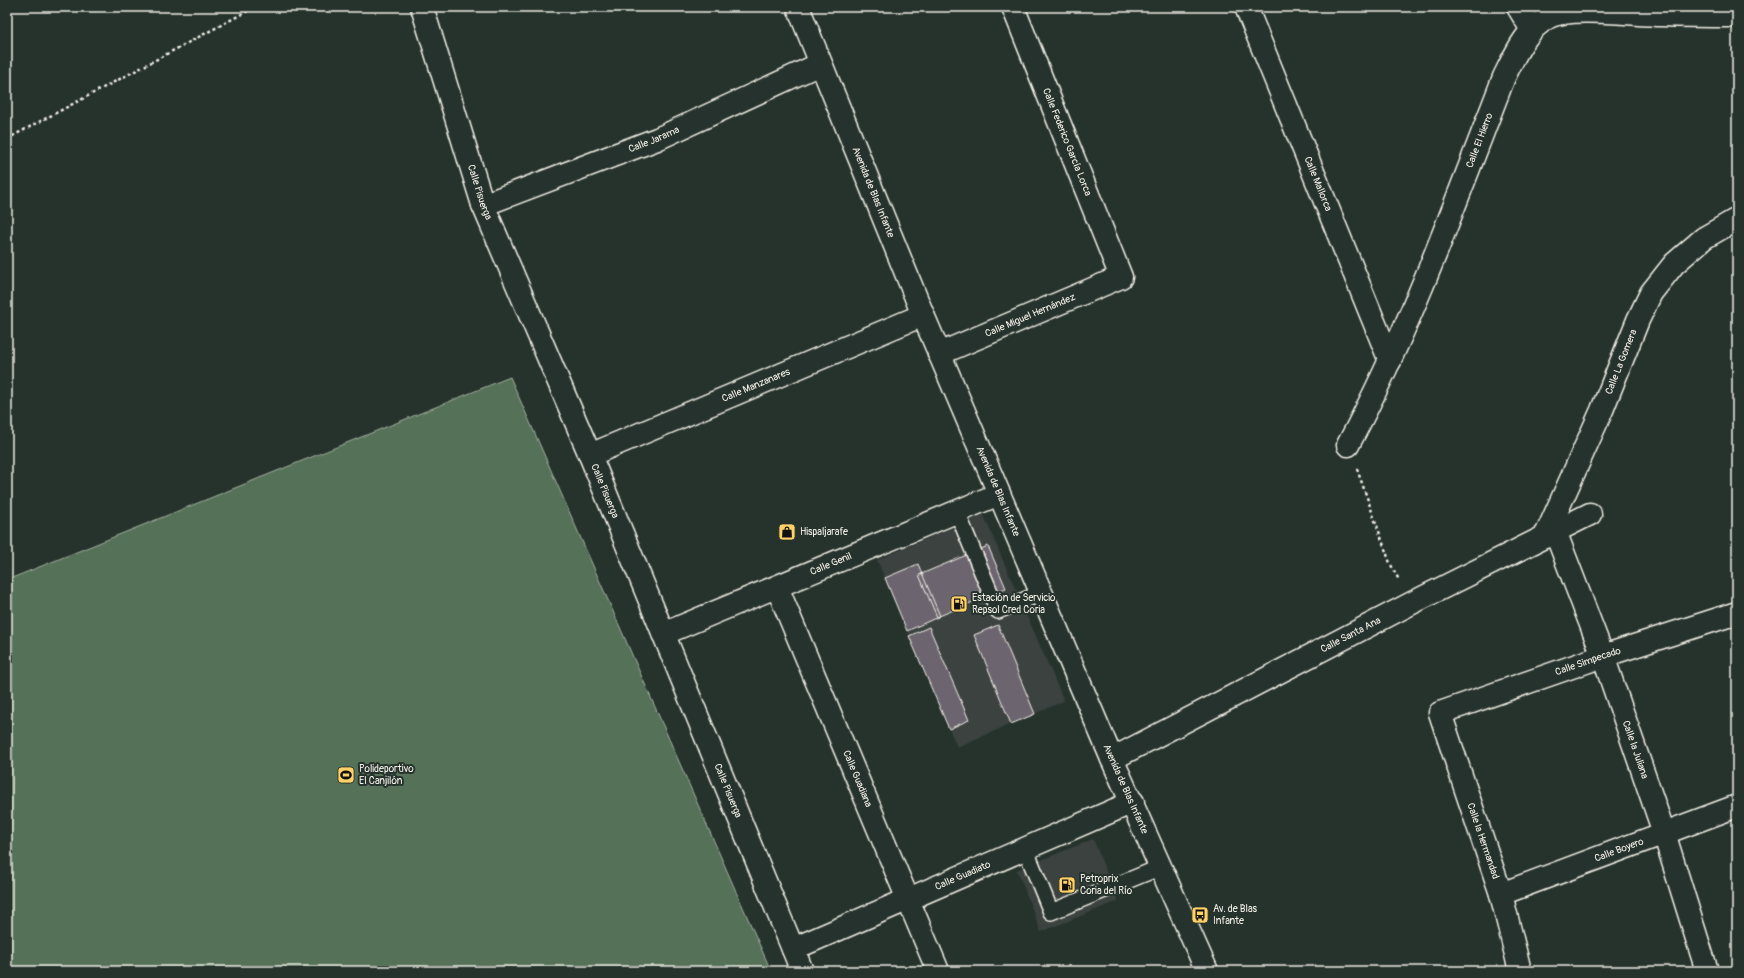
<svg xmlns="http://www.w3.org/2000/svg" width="1744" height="978" font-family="Pangolin,sans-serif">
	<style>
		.built { fill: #3b4241 }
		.green { fill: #557158; stroke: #a4b1a0 }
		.building { fill: #6c656f; stroke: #f4f1e8 }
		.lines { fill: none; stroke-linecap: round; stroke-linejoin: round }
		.service-casing { stroke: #f4f1e8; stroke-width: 18 }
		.minor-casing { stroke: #f4f1e8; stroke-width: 25 }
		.path { stroke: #f4f1e8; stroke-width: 2.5; stroke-dasharray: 3 3; stroke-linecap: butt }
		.service { stroke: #26332d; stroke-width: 15 }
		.minor { stroke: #26332d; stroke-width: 22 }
		.labels { text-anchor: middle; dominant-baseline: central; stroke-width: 4; stroke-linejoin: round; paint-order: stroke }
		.street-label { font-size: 10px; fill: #f4f1e8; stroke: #26332d }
		.poi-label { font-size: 10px; fill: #f4f1e8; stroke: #26332d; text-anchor: start }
	</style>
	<rect width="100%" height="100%" fill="#26332d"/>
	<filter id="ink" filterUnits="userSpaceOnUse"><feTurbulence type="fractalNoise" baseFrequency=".025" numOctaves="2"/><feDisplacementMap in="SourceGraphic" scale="8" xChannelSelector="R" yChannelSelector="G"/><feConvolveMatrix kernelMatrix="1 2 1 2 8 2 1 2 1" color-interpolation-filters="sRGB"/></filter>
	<g filter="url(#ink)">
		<path class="built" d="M 983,514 L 1064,701 L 957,747 L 877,560 Z
			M 1093,839 L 1118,901 L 1041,932 L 1017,870 Z"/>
		<path class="green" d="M 510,377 L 771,971 L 7,971 L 7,580 Z"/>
		<path class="building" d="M 988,546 L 1006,588 L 937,617 L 919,575 Z
			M 918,564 L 940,616 L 907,631 L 885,578 Z
			M 998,625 L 1035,714 L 1011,724 L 974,635 Z
			M 929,627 L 969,720 L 949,729 L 909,636 Z"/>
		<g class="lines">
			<g class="service-casing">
				<path id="service" d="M 957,512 L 998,611 L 1041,593
					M 1025,848 L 1051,912 L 1161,867"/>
			</g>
			<g class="minor-casing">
				<g id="minor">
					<path id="s1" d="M 422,7 L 483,205 L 590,455 L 802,971"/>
					<path id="s2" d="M 798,7 L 923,315 L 1112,759 L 1207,971"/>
					<path id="s3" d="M 1246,7 L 1390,361"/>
					<path d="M 1518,7 L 1532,30"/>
					<path id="s4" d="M 483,205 L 657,139 L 820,64"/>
					<path id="s5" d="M 939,354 L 1121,277 L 1013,7"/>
					<path id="s6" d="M 1348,445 C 1411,327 1456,201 1504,77 C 1515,55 1526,29 1549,17 C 1571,6 1634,15 1661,15 C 1686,16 1712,16 1737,16"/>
					<path id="s7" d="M 590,455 L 923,315"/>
					<path id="s8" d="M 1555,531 L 1603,656 L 1664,833 L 1707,971"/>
					<path id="s9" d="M 1545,537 L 1602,410 L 1638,320 L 1651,293 L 1674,264 L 1704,238 L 1737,219"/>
					<path id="s10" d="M 777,587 L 938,971"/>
					<path id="s11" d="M 663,634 L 999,494"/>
					<path id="s12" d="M 1112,759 L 1412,603 L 1590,514"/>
					<path id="s13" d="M 1501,894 L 1737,806"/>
					<path id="s14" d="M 793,949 L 1133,802"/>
					<path id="s15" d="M 1520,971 L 1501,894 L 1440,713 L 1603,656 L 1737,613"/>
				</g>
			</g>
			<path class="path" d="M 7,139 L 255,7
				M 1357,469 L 1390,563 L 1399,580"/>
			<use href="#service" class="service"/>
			<use href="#minor" class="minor"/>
		</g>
	</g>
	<defs>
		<g id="shop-square" transform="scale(0.9)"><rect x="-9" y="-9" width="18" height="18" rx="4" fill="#ffd166" stroke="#26332d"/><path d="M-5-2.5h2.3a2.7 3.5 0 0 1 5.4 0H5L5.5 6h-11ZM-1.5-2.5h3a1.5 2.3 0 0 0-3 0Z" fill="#111"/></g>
		<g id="fuel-square" transform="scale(0.9)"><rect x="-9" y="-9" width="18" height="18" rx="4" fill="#ffd166" stroke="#26332d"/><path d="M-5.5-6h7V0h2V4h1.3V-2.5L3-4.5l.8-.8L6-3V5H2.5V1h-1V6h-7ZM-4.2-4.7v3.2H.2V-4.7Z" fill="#111"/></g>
		<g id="stadium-square" transform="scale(0.9)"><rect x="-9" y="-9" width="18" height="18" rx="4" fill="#ffd166" stroke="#26332d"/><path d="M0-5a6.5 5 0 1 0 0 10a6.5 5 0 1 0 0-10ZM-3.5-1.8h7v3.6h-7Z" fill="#111"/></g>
		<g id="bus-square" transform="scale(0.9)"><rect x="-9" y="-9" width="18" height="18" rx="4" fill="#ffd166" stroke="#26332d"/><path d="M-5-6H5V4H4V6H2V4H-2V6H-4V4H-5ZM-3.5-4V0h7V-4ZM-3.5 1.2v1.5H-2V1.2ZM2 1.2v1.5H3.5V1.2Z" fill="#111"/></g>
	</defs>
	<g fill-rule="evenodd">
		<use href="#shop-square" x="787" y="532"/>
		<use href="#fuel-square" x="959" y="604"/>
		<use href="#stadium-square" x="346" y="775"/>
		<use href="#fuel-square" x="1067" y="885"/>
		<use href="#bus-square" x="1200" y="915"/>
	</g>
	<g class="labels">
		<g class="street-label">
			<text stroke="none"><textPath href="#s4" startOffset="183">Calle Jarama</textPath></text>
			<text stroke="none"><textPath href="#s6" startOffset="332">Calle El Hierro</textPath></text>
			<text transform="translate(1067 142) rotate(68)">Calle Federico García Lorca</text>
			<text stroke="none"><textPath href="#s3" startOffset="191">Calle Mallorca</textPath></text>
			<text stroke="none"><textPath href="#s1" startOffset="194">Calle Pisuerga</textPath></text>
			<text stroke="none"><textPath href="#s2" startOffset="200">Avenida de Blas Infante</textPath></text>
			<text stroke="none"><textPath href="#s5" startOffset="99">Calle Miguel Hernández</textPath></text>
			<text stroke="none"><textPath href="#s9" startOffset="191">Calle La Gomera</textPath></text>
			<text stroke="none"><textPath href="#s7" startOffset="180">Calle Manzanares</textPath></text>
			<text stroke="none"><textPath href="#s2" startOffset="524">Avenida de Blas Infante</textPath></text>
			<text stroke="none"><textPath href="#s1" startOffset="518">Calle Pisuerga</textPath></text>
			<text stroke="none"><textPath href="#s11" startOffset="182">Calle Genil</textPath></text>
			<text stroke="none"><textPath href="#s12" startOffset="269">Calle Santa Ana</textPath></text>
			<text stroke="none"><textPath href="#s15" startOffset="427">Calle Simpecado</textPath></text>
			<text stroke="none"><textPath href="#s8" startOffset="233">Calle la Juliana</textPath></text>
			<text stroke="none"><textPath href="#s10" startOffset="208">Calle Guadiana</textPath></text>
			<text stroke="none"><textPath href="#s2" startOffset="848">Avenida de Blas Infante</textPath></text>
			<text stroke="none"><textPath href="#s1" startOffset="842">Calle Pisuerga</textPath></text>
			<text transform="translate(1483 841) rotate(71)">Calle la Hermandad</text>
			<text stroke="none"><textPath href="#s13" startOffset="126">Calle Boyero</textPath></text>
			<text stroke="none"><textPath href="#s14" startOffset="185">Calle Guadiato</textPath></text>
		</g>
		<g class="poi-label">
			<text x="800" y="532">Hispaljarafe</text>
			<text x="972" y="598">Estación de Servicio<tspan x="972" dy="12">Repsol Cred Coria</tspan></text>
			<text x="359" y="769">Polideportivo<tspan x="359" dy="12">El Canjilón</tspan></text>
			<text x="1080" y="879">Petroprix<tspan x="1080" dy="12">Coria del Río</tspan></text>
			<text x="1213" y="909">Av. de Blas<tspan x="1213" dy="12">Infante</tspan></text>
		</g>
	</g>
	<rect width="1744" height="978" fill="none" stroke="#26332d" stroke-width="24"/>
	<rect x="12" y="12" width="1720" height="954" fill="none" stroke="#f4f1e8" stroke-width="1.5" filter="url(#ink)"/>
</svg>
